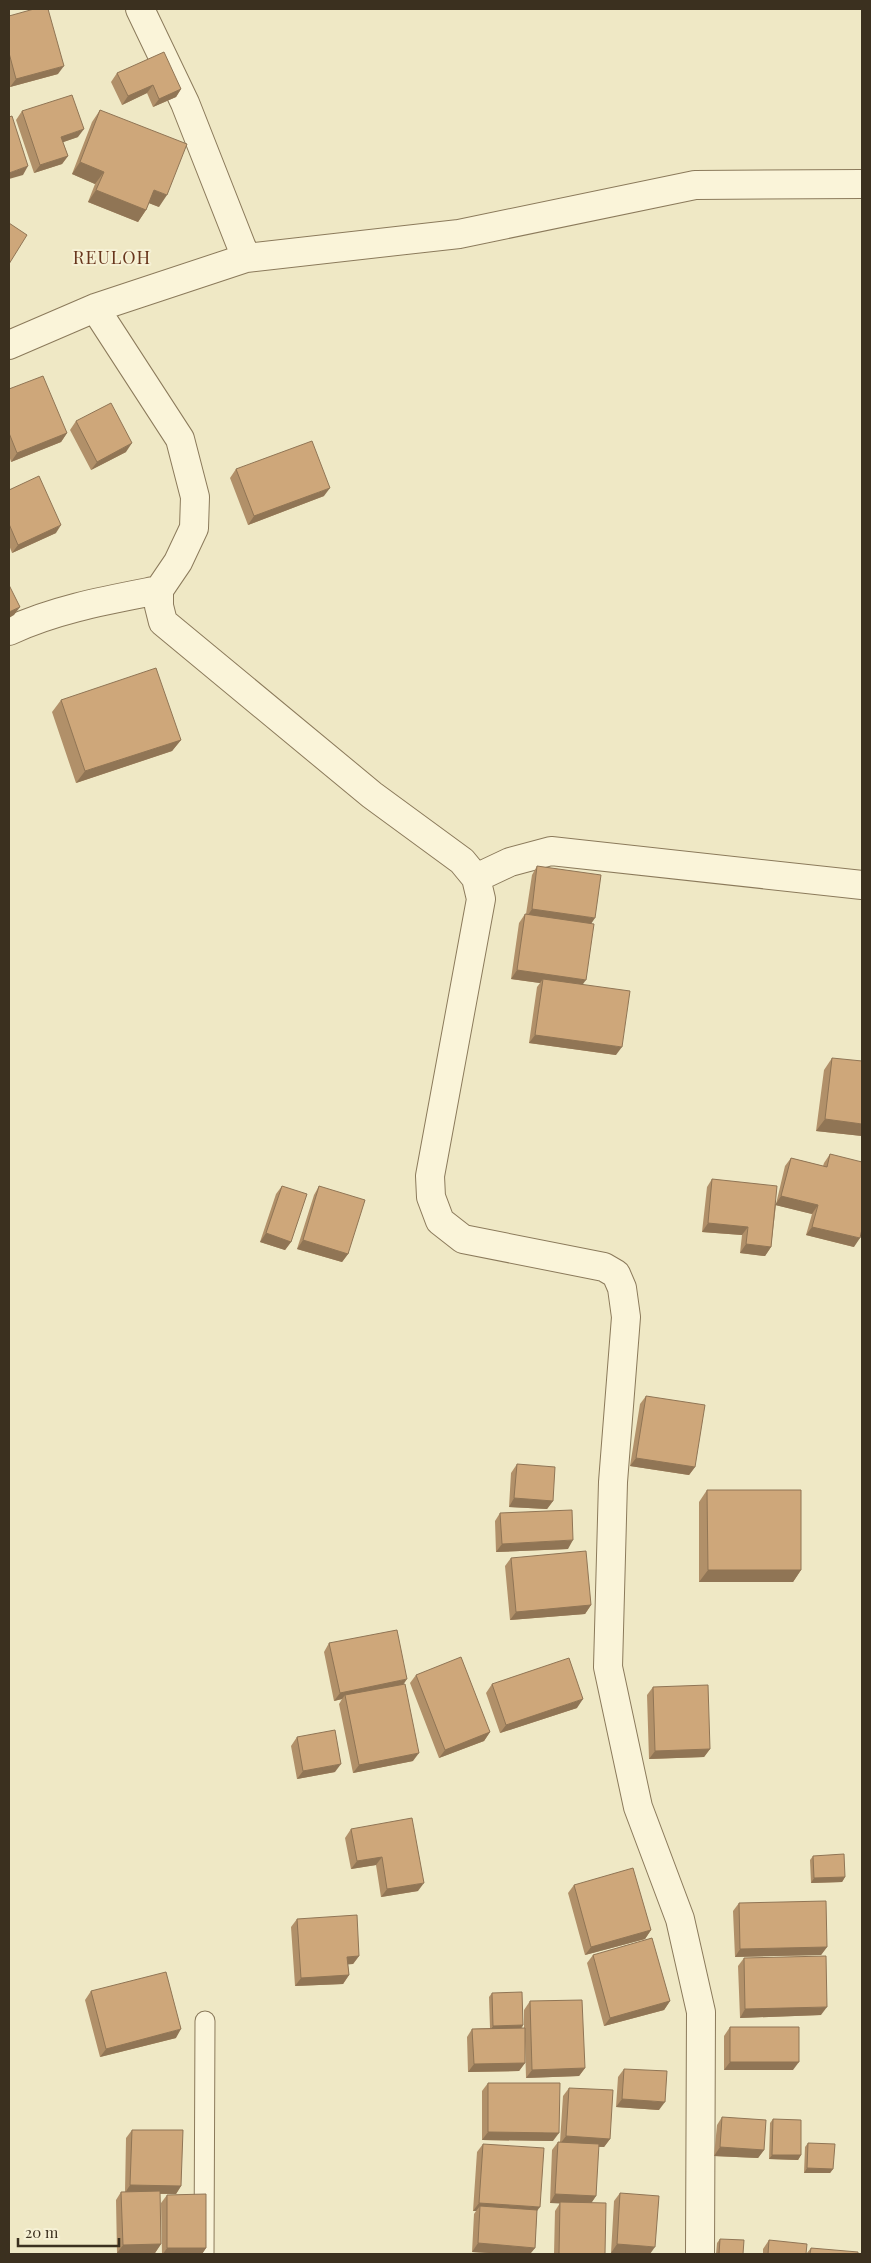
<svg xmlns="http://www.w3.org/2000/svg" width="871" height="2263" font-family="'Playfair Display',serif">
	<style>
		.lines { fill: none; stroke-linecap: round; stroke-linejoin: round }
		.lane-casing { stroke: #8b7a5b; stroke-width: 21 }
		.street-casing { stroke: #8b7a5b; stroke-width: 30 }
		.lane { stroke: #faf4d9; stroke-width: 19 }
		.street { stroke: #faf4d9; stroke-width: 28 }
		.wall { fill: #b19069 }
		.shaded-wall { fill: #907555 }
		.building { fill: #cea77a; stroke: #907555 }
		.labels { text-anchor: middle; dominant-baseline: central; stroke-width: 4; stroke-linejoin: round; paint-order: stroke }
		.quarter-label { font-size: 18px; letter-spacing: 1px; fill: #68361d; stroke: #f6f1d5 }
	</style>
	<rect width="100%" height="100%" fill="#efe8c5"/>
	<g class="lines">
		<g class="lane-casing">
			<path id="lane" d="M 204,2254 L 205,2021"/>
		</g>
		<g class="street-casing">
			<path id="street" d="M 140,9 L 185,103 L 246,258
				M 95,308 L 180,439 L 195,497 L 194,528 L 178,562 L 159,590 L 159,606 L 163,622 L 372,795 L 462,861 L 476,878 L 481,899 L 430,1176 L 431,1197 L 440,1221 L 463,1239 L 604,1267 L 616,1274 L 622,1288 L 626,1317 L 613,1482 L 608,1667 L 638,1807 L 680,1919 L 701,2012 L 700,2254
				M 9,345 L 95,308 L 246,258 L 459,234 L 695,185 L 862,184
				M 9,631 C 56,609 108,600 159,590
				M 476,878 L 510,862 L 551,851 L 862,885"/>
		</g>
		<use href="#lane" class="lane"/>
		<use href="#street" class="street"/>
	</g>
	<path class="wall" d="M 9,16 L 58,74 L 10,87 L 9,82 Z
		M 117,73 L 181,89 L 176,97 L 153,107 L 147,93 L 122,105 L 111,82 Z
		M 100,110 L 159,207 L 149,203 L 146,210 L 138,222 L 88,202 L 95,184 L 72,174 L 92,122 Z
		M 22,111 L 78,137 L 63,142 L 68,156 L 62,164 L 34,173 L 16,120 Z
		M 9,389 L 67,433 L 61,442 L 11,462 L 9,455 Z
		M 76,421 L 126,452 L 91,470 L 70,430 Z
		M 236,469 L 324,496 L 248,525 L 230,478 Z
		M 9,490 L 56,533 L 12,553 L 9,545 Z
		M 61,700 L 181,740 L 172,751 L 76,783 L 52,712 Z
		M 537,866 L 591,924 L 583,984 L 616,1055 L 529,1043 L 537,987 L 540,983 L 511,979 L 519,923 L 525,914 L 526,914 L 532,875 Z
		M 832,1058 L 862,1136 L 816,1131 L 824,1070 Z
		M 830,1154 L 854,1247 L 806,1235 L 812,1214 L 776,1205 L 771,1247 L 765,1256 L 740,1253 L 742,1235 L 702,1232 L 707,1187 L 712,1179 L 776,1204 L 785,1166 L 791,1158 L 823,1166 L 824,1163 Z
		M 282,1186 L 291,1242 L 285,1250 L 260,1242 L 276,1194 Z
		M 319,1186 L 348,1254 L 342,1262 L 297,1249 L 314,1195 Z
		M 646,1396 L 695,1467 L 689,1475 L 630,1466 L 640,1404 Z
		M 517,1464 L 553,1501 L 547,1509 L 509,1507 L 511,1473 Z
		M 707,1490 L 801,1570 L 793,1582 L 699,1582 L 699,1502 Z
		M 500,1513 L 568,1549 L 496,1552 L 495,1521 Z
		M 511,1558 L 591,1605 L 585,1614 L 510,1620 L 505,1566 Z
		M 329,1643 L 403,1684 L 413,1761 L 353,1773 L 339,1704 L 342,1699 L 334,1701 L 324,1652 Z
		M 416,1675 L 490,1732 L 484,1741 L 439,1758 L 410,1683 Z
		M 492,1684 L 577,1708 L 500,1733 L 486,1693 Z
		M 653,1687 L 710,1749 L 704,1757 L 649,1759 L 647,1695 Z
		M 297,1737 L 335,1772 L 297,1779 L 291,1746 Z
		M 351,1829 L 418,1891 L 381,1897 L 376,1865 L 351,1869 L 345,1838 Z
		M 813,1856 L 845,1877 L 842,1882 L 811,1883 L 810,1860 Z
		M 574,1885 L 651,1930 L 645,1939 L 585,1955 L 568,1893 Z
		M 739,1903 L 827,1947 L 821,1955 L 735,1957 L 733,1911 Z
		M 297,1919 L 359,1956 L 353,1964 L 348,1964 L 349,1975 L 343,1984 L 295,1986 L 291,1927 Z
		M 593,1955 L 670,2001 L 664,2010 L 604,2026 L 587,1963 Z
		M 744,1958 L 821,2015 L 740,2018 L 738,1966 Z
		M 91,1991 L 176,2038 L 100,2057 L 85,2000 Z
		M 492,1993 L 523,2025 L 522,2028 L 524,2028 L 524,2010 L 530,2001 L 585,2068 L 579,2076 L 526,2078 L 525,2041 L 525,2063 L 519,2071 L 468,2072 L 467,2037 L 472,2029 L 490,2028 L 489,1997 Z
		M 730,2027 L 793,2070 L 724,2070 L 724,2036 Z
		M 624,2069 L 659,2110 L 616,2107 L 618,2077 Z
		M 488,2083 L 553,2141 L 482,2140 L 482,2091 Z
		M 569,2088 L 610,2139 L 604,2147 L 598,2147 L 596,2196 L 591,2203 L 605,2254 L 554,2254 L 555,2211 L 560,2203 L 550,2203 L 552,2150 L 558,2142 L 560,2142 L 563,2096 Z
		M 722,2117 L 764,2150 L 758,2158 L 714,2156 L 717,2125 Z
		M 773,2119 L 801,2155 L 798,2160 L 769,2159 L 770,2123 Z
		M 132,2130 L 181,2186 L 176,2194 L 160,2194 L 161,2244 L 155,2253 L 117,2253 L 116,2200 L 121,2192 L 125,2192 L 126,2138 Z
		M 808,2143 L 833,2169 L 830,2173 L 804,2173 L 805,2147 Z
		M 483,2144 L 537,2210 L 535,2248 L 530,2254 L 507,2254 L 472,2252 L 474,2214 L 476,2211 L 473,2211 L 477,2152 Z
		M 620,2193 L 650,2254 L 611,2253 L 614,2201 Z
		M 167,2195 L 206,2248 L 202,2254 L 162,2254 L 161,2203 Z
		M 720,2239 L 743,2254 L 716,2254 L 717,2243 Z
		M 769,2240 L 806,2254 L 763,2254 L 763,2249 Z
		M 811,2248 L 858,2254 L 806,2254 Z"/>
	<path class="shaded-wall" d="M 64,66 L 58,74 L 10,87 L 16,79 Z
		M 153,85 L 147,93 L 122,105 L 128,96 Z
		M 181,89 L 176,97 L 153,107 L 159,99 Z
		M 84,129 L 78,137 L 55,145 L 61,137 Z
		M 68,156 L 62,164 L 34,173 L 40,165 Z
		M 80,162 L 104,172 L 95,184 L 72,174 Z
		M 28,166 L 23,175 L 9,179 L 9,173 Z
		M 96,190 L 146,210 L 138,222 L 88,202 Z
		M 154,190 L 167,195 L 159,207 L 146,202 Z
		M 67,433 L 61,442 L 11,462 L 17,453 Z
		M 132,443 L 126,452 L 91,470 L 97,462 Z
		M 330,488 L 324,496 L 248,525 L 254,516 Z
		M 61,525 L 56,533 L 12,553 L 18,545 Z
		M 20,607 L 14,615 L 9,618 L 9,612 Z
		M 181,740 L 172,751 L 76,783 L 85,771 Z
		M 532,909 L 595,918 L 589,927 L 526,918 Z
		M 517,970 L 586,980 L 580,988 L 543,979 L 540,983 L 511,979 Z
		M 535,1035 L 622,1047 L 616,1055 L 529,1043 Z
		M 825,1119 L 862,1124 L 862,1136 L 816,1131 Z
		M 781,1196 L 818,1205 L 812,1214 L 775,1205 Z
		M 708,1223 L 748,1227 L 742,1235 L 702,1232 Z
		M 812,1227 L 860,1238 L 854,1247 L 806,1235 Z
		M 266,1233 L 291,1242 L 285,1250 L 260,1242 Z
		M 303,1240 L 348,1254 L 342,1262 L 297,1249 Z
		M 746,1244 L 771,1247 L 765,1256 L 740,1253 Z
		M 636,1458 L 695,1467 L 689,1475 L 630,1466 Z
		M 514,1498 L 553,1501 L 547,1509 L 509,1507 Z
		M 573,1540 L 568,1549 L 496,1552 L 502,1544 Z
		M 708,1570 L 801,1570 L 793,1582 L 699,1582 Z
		M 591,1605 L 585,1614 L 510,1620 L 516,1612 Z
		M 407,1679 L 401,1688 L 345,1695 L 342,1699 L 334,1701 L 340,1693 Z
		M 583,1699 L 577,1708 L 500,1733 L 506,1725 Z
		M 490,1732 L 484,1741 L 439,1758 L 445,1750 Z
		M 710,1749 L 704,1757 L 649,1759 L 655,1751 Z
		M 419,1753 L 413,1761 L 353,1773 L 359,1765 Z
		M 341,1764 L 335,1772 L 297,1779 L 303,1771 Z
		M 382,1857 L 376,1865 L 351,1869 L 357,1861 Z
		M 845,1877 L 842,1882 L 811,1883 L 814,1878 Z
		M 424,1883 L 418,1891 L 381,1897 L 387,1889 Z
		M 651,1930 L 645,1939 L 585,1955 L 591,1947 Z
		M 827,1947 L 821,1955 L 735,1957 L 740,1949 Z
		M 359,1956 L 353,1964 L 342,1965 L 347,1957 Z
		M 349,1975 L 343,1984 L 295,1986 L 301,1978 Z
		M 670,2001 L 664,2010 L 604,2026 L 610,2018 Z
		M 827,2007 L 821,2015 L 740,2018 L 745,2009 Z
		M 523,2025 L 520,2029 L 490,2031 L 493,2026 Z
		M 181,2029 L 176,2038 L 100,2057 L 106,2049 Z
		M 730,2062 L 799,2062 L 793,2070 L 724,2070 Z
		M 525,2063 L 519,2071 L 468,2072 L 474,2064 Z
		M 585,2068 L 579,2076 L 526,2078 L 532,2070 Z
		M 622,2099 L 665,2102 L 659,2110 L 616,2107 Z
		M 488,2132 L 559,2133 L 553,2141 L 482,2140 Z
		M 566,2136 L 610,2139 L 604,2147 L 560,2144 Z
		M 720,2147 L 764,2150 L 758,2158 L 714,2156 Z
		M 772,2155 L 801,2155 L 798,2160 L 769,2159 Z
		M 807,2168 L 833,2169 L 830,2173 L 804,2173 Z
		M 130,2185 L 181,2186 L 176,2194 L 125,2193 Z
		M 555,2194 L 596,2196 L 590,2205 L 550,2203 Z
		M 479,2203 L 540,2207 L 534,2215 L 480,2206 L 476,2211 L 473,2211 Z
		M 478,2243 L 535,2248 L 530,2254 L 507,2254 L 472,2252 Z
		M 161,2244 L 155,2253 L 117,2253 L 123,2245 Z
		M 617,2244 L 655,2247 L 650,2254 L 611,2253 Z
		M 167,2248 L 206,2248 L 202,2254 L 163,2254 Z"/>
	<path class="building" d="M 34,9 L 48,9 L 64,66 L 16,79 L 9,53 L 9,16 Z
		M 164,52 L 181,89 L 159,99 L 153,85 L 128,96 L 117,73 Z
		M 72,95 L 84,129 L 61,137 L 68,156 L 40,165 L 22,111 Z
		M 100,110 L 187,144 L 167,195 L 154,190 L 146,210 L 96,190 L 104,172 L 80,162 Z
		M 12,116 L 28,166 L 9,173 L 9,117 Z
		M 9,223 L 27,235 L 9,264 Z
		M 43,376 L 67,433 L 17,453 L 9,433 L 9,389 Z
		M 111,403 L 132,443 L 97,462 L 76,421 Z
		M 312,441 L 330,488 L 254,516 L 236,469 Z
		M 39,476 L 61,525 L 18,545 L 9,524 L 9,490 Z
		M 9,585 L 20,607 L 9,612 Z
		M 156,668 L 181,740 L 85,771 L 61,700 Z
		M 537,866 L 601,875 L 595,918 L 532,909 Z
		M 525,914 L 594,924 L 586,980 L 517,970 Z
		M 543,979 L 630,991 L 622,1047 L 535,1035 Z
		M 832,1058 L 862,1061 L 862,1124 L 825,1119 Z
		M 830,1154 L 862,1162 L 862,1229 L 860,1238 L 812,1227 L 818,1205 L 781,1196 L 791,1158 L 827,1167 Z
		M 712,1179 L 777,1186 L 771,1247 L 746,1244 L 748,1227 L 708,1223 Z
		M 282,1186 L 307,1194 L 291,1242 L 266,1233 Z
		M 319,1186 L 365,1200 L 348,1254 L 303,1240 Z
		M 646,1396 L 705,1405 L 695,1467 L 636,1458 Z
		M 517,1464 L 555,1467 L 553,1501 L 514,1498 Z
		M 707,1490 L 801,1490 L 801,1570 L 708,1570 Z
		M 572,1510 L 573,1540 L 502,1544 L 500,1513 Z
		M 586,1551 L 591,1605 L 516,1612 L 511,1558 Z
		M 397,1630 L 407,1679 L 340,1693 L 329,1643 Z
		M 461,1657 L 490,1732 L 445,1750 L 416,1675 Z
		M 569,1658 L 583,1699 L 506,1725 L 492,1684 Z
		M 405,1684 L 419,1753 L 359,1765 L 345,1695 Z
		M 708,1685 L 710,1749 L 655,1751 L 653,1687 Z
		M 335,1730 L 341,1764 L 303,1771 L 297,1737 Z
		M 412,1818 L 424,1883 L 387,1889 L 382,1857 L 357,1861 L 351,1829 Z
		M 844,1854 L 845,1877 L 814,1878 L 813,1856 Z
		M 633,1868 L 651,1930 L 591,1947 L 574,1885 Z
		M 826,1901 L 827,1947 L 740,1949 L 739,1903 Z
		M 357,1915 L 359,1956 L 347,1957 L 349,1975 L 301,1978 L 297,1919 Z
		M 652,1938 L 670,2001 L 610,2018 L 593,1955 Z
		M 826,1956 L 827,2007 L 745,2009 L 744,1958 Z
		M 166,1972 L 181,2029 L 106,2049 L 91,1991 Z
		M 522,1992 L 523,2025 L 493,2026 L 492,1993 Z
		M 582,2000 L 585,2068 L 532,2070 L 530,2001 Z
		M 730,2027 L 799,2027 L 799,2062 L 730,2062 Z
		M 525,2028 L 525,2063 L 474,2064 L 472,2029 Z
		M 624,2069 L 667,2071 L 665,2102 L 622,2099 Z
		M 488,2083 L 560,2083 L 559,2133 L 488,2132 Z
		M 569,2088 L 613,2090 L 610,2139 L 566,2136 Z
		M 722,2117 L 766,2120 L 764,2150 L 720,2147 Z
		M 773,2119 L 801,2120 L 801,2155 L 772,2155 Z
		M 132,2130 L 183,2130 L 181,2186 L 130,2185 Z
		M 558,2142 L 599,2144 L 596,2196 L 555,2194 Z
		M 808,2143 L 835,2144 L 833,2169 L 807,2168 Z
		M 483,2144 L 544,2148 L 540,2207 L 479,2203 Z
		M 160,2191 L 161,2244 L 123,2245 L 121,2192 Z
		M 620,2193 L 659,2196 L 655,2247 L 617,2244 Z
		M 206,2194 L 206,2248 L 167,2248 L 167,2195 Z
		M 560,2202 L 606,2203 L 605,2254 L 559,2254 Z
		M 480,2206 L 537,2210 L 535,2248 L 478,2243 Z
		M 720,2239 L 744,2240 L 743,2254 L 719,2254 Z
		M 769,2240 L 807,2244 L 806,2254 L 768,2254 Z
		M 811,2248 L 858,2252 L 858,2254 L 810,2254 Z"/>
	<g class="labels">
		<g class="quarter-label">
			<text x="112" y="257">REULOH</text>
		</g>
	</g>
	<rect width="871" height="2263" fill="none" stroke="#3b301f" stroke-width="20"/>
	<path d="M18 2238v8h101v-8" fill="none" stroke="#3b301f" stroke-width="2.5"/>
	<text x="25" y="2238" font-size="15" fill="#3b301f" stroke="#f6f1d5" stroke-width="4" paint-order="stroke">20 m</text>
</svg>
